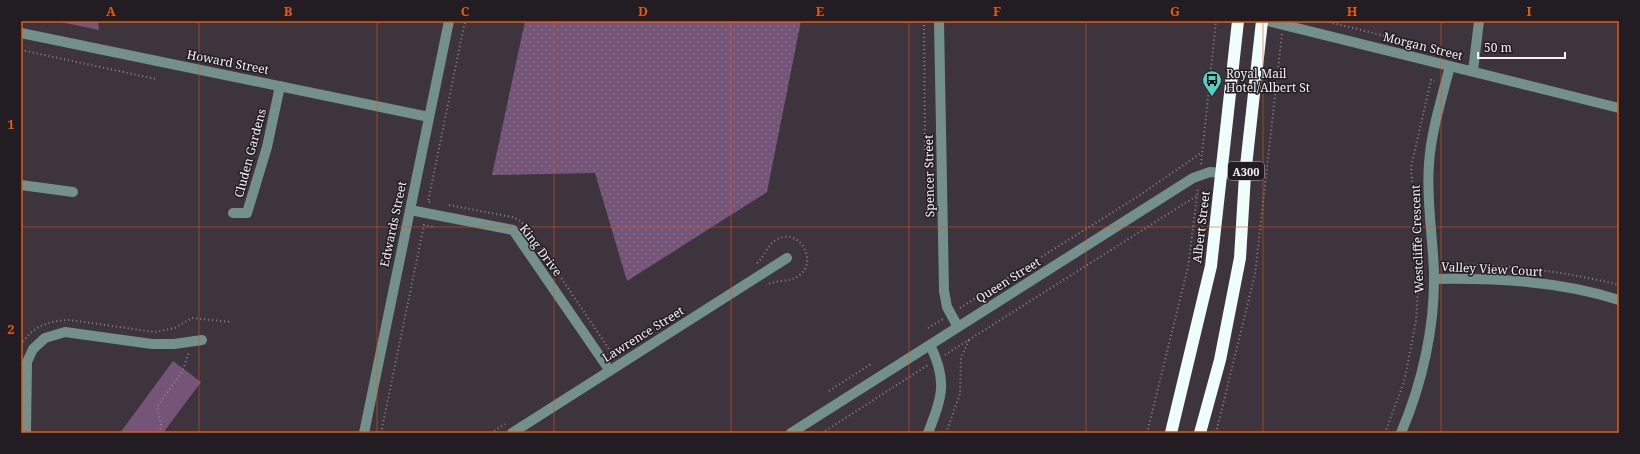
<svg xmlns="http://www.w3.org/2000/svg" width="1640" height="454" font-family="'Noto Serif',serif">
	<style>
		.grass { fill: url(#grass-dots) }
		.green { fill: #745578 }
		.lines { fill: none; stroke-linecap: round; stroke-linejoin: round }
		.path { stroke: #8c858d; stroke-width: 2; stroke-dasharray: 1 3; stroke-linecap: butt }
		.minor { stroke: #73908c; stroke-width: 10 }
		.highway { stroke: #effdfb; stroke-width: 12 }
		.grid { fill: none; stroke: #e8590c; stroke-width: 1; stroke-opacity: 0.55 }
		.labels { text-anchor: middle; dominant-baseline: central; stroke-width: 3; stroke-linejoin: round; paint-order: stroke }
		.shield { fill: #221d22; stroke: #b7b1b7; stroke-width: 1 }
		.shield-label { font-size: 11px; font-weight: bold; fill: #f7f1f7 }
		.street-label { font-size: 12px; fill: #f7f1f7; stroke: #221d22 }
		.poi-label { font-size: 12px; fill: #f7f1f7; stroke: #221d22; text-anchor: start }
		.neatline { fill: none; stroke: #e8590c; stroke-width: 1.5 }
		.grid-label { font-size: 13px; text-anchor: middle; font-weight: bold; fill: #e8590c }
	</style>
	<defs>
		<pattern id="grass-dots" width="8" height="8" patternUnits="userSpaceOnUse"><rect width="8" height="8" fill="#745578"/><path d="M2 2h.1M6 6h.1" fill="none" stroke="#896e8c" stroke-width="1.8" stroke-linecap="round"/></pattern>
	</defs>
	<rect width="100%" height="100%" fill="#3d343e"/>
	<path class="grass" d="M 525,21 L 801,21 L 767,192 L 627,281 L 595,173 L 492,175 Z"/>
	<path class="green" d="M 56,21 L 98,21 L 99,30 Z
		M 173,361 L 201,382 L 163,433 L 120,433 Z"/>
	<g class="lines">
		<path class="path" d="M 924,21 L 925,150
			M 1325,21 L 1465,56
			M 21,50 L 156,79
			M 1201,164 L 1216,21
			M 430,202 L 428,202 L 465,21
			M 449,205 L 512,217 L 519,220 L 527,227 L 613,355 L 615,354
			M 757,263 C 765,256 767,245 776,240 C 797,226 818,259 801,274 C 792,283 777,279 766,285
			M 1445,264 C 1506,265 1559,270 1619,285
			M 960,308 L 1137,197 L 1201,153
			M 928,328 L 943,319
			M 21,345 C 31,327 50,320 70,320 L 155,332 L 175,328 L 192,318 L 231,322
			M 945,355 L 1198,195
			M 829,391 L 871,364
			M 160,433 L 161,425 L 157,407 L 182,372 L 189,352
			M 381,433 L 424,225 L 434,227
			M 491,433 L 505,424
			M 822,433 L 928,365
			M 946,433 L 960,394 L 961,358 L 969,340
			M 1147,433 L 1188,267 L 1198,188
			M 1216,433 L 1255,274 L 1282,34
			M 1385,433 L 1404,382 L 1416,321 L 1419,271 L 1411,167 L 1431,80 L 1435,81"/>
		<path class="minor" d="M 939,21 L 944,291 L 947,307 L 958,327
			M 1268,21 L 1619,108
			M 21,33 L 429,117
			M 1473,71 L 1479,21
			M 21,185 L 73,192
			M 410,210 L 513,230 L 610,371
			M 233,213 L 247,213 L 267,147 L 280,86
			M 1434,279 C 1496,278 1560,281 1619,300
			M 26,433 L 27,362 L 33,349 L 45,338 L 65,332 L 152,344 L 174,344 L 202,340
			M 364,433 L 449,21
			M 512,433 L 787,258
			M 791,433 L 1193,178 L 1210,172 L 1245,175
			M 928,433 C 942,397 948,381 930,345
			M 1401,433 C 1422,384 1435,327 1434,273 C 1433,237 1426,200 1429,164 C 1431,131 1442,98 1450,66"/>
		<path class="highway" d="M 1171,433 L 1211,266 L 1238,21
			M 1200,433 L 1220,360 L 1240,258 L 1245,175 L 1262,21"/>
	</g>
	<path class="grid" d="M 199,21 L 199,433M 377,21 L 377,433M 554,21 L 554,433M 731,21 L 731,433M 909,21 L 909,433M 1086,21 L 1086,433M 1263,21 L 1263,433M 1441,21 L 1441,433M 21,227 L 1619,227"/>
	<defs>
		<g id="bus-pin" transform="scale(1)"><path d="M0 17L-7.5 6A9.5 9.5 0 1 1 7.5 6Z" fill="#57cec2" stroke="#221d22"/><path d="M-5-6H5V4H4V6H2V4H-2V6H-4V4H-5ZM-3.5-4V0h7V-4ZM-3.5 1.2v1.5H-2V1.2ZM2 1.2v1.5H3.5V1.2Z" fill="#111"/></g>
	</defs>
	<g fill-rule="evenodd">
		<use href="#bus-pin" x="1212" y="80"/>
	</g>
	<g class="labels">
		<rect class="shield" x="1228" y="162" width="36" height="18" rx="3"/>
		<g class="shield-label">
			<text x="1246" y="171">A300</text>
		</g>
		<g class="street-label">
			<text transform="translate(1423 46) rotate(14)">Morgan Street</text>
			<text transform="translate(228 62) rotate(11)">Howard Street</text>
			<text transform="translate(250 153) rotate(-75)">Cluden Gardens</text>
			<text transform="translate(929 176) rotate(-91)">Spencer Street</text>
			<text transform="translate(393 224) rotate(-78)">Edwards Street</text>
			<text transform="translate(1201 227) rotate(-83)">Albert Street</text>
			<text transform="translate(1417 239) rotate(-92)">Westcliffe Crescent</text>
			<text transform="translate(541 250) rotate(53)">King Drive</text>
			<text transform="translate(1492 269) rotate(3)">Valley View Court</text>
			<text transform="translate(1008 280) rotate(-32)">Queen Street</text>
			<text transform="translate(643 334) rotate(-32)">Lawrence Street</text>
		</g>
		<g class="poi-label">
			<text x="1226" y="73">Royal Mail<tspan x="1226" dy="14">Hotel/Albert St</tspan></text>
		</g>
	</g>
	<rect width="1640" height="454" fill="none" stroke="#221d22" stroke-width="44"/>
	<path d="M1478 52v6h87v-6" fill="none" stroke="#f7f1f7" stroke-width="2"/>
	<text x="1484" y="52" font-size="12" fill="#f7f1f7" stroke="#221d22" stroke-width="3" paint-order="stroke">50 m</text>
	<rect x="22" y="22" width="1596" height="410" class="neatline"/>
	<g class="grid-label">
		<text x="111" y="16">A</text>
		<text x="288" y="16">B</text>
		<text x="465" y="16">C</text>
		<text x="643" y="16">D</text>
		<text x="820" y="16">E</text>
		<text x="997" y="16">F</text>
		<text x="1175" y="16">G</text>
		<text x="1352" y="16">H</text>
		<text x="1529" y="16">I</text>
		<text x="11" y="129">1</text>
		<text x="11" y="334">2</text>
	</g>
</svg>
